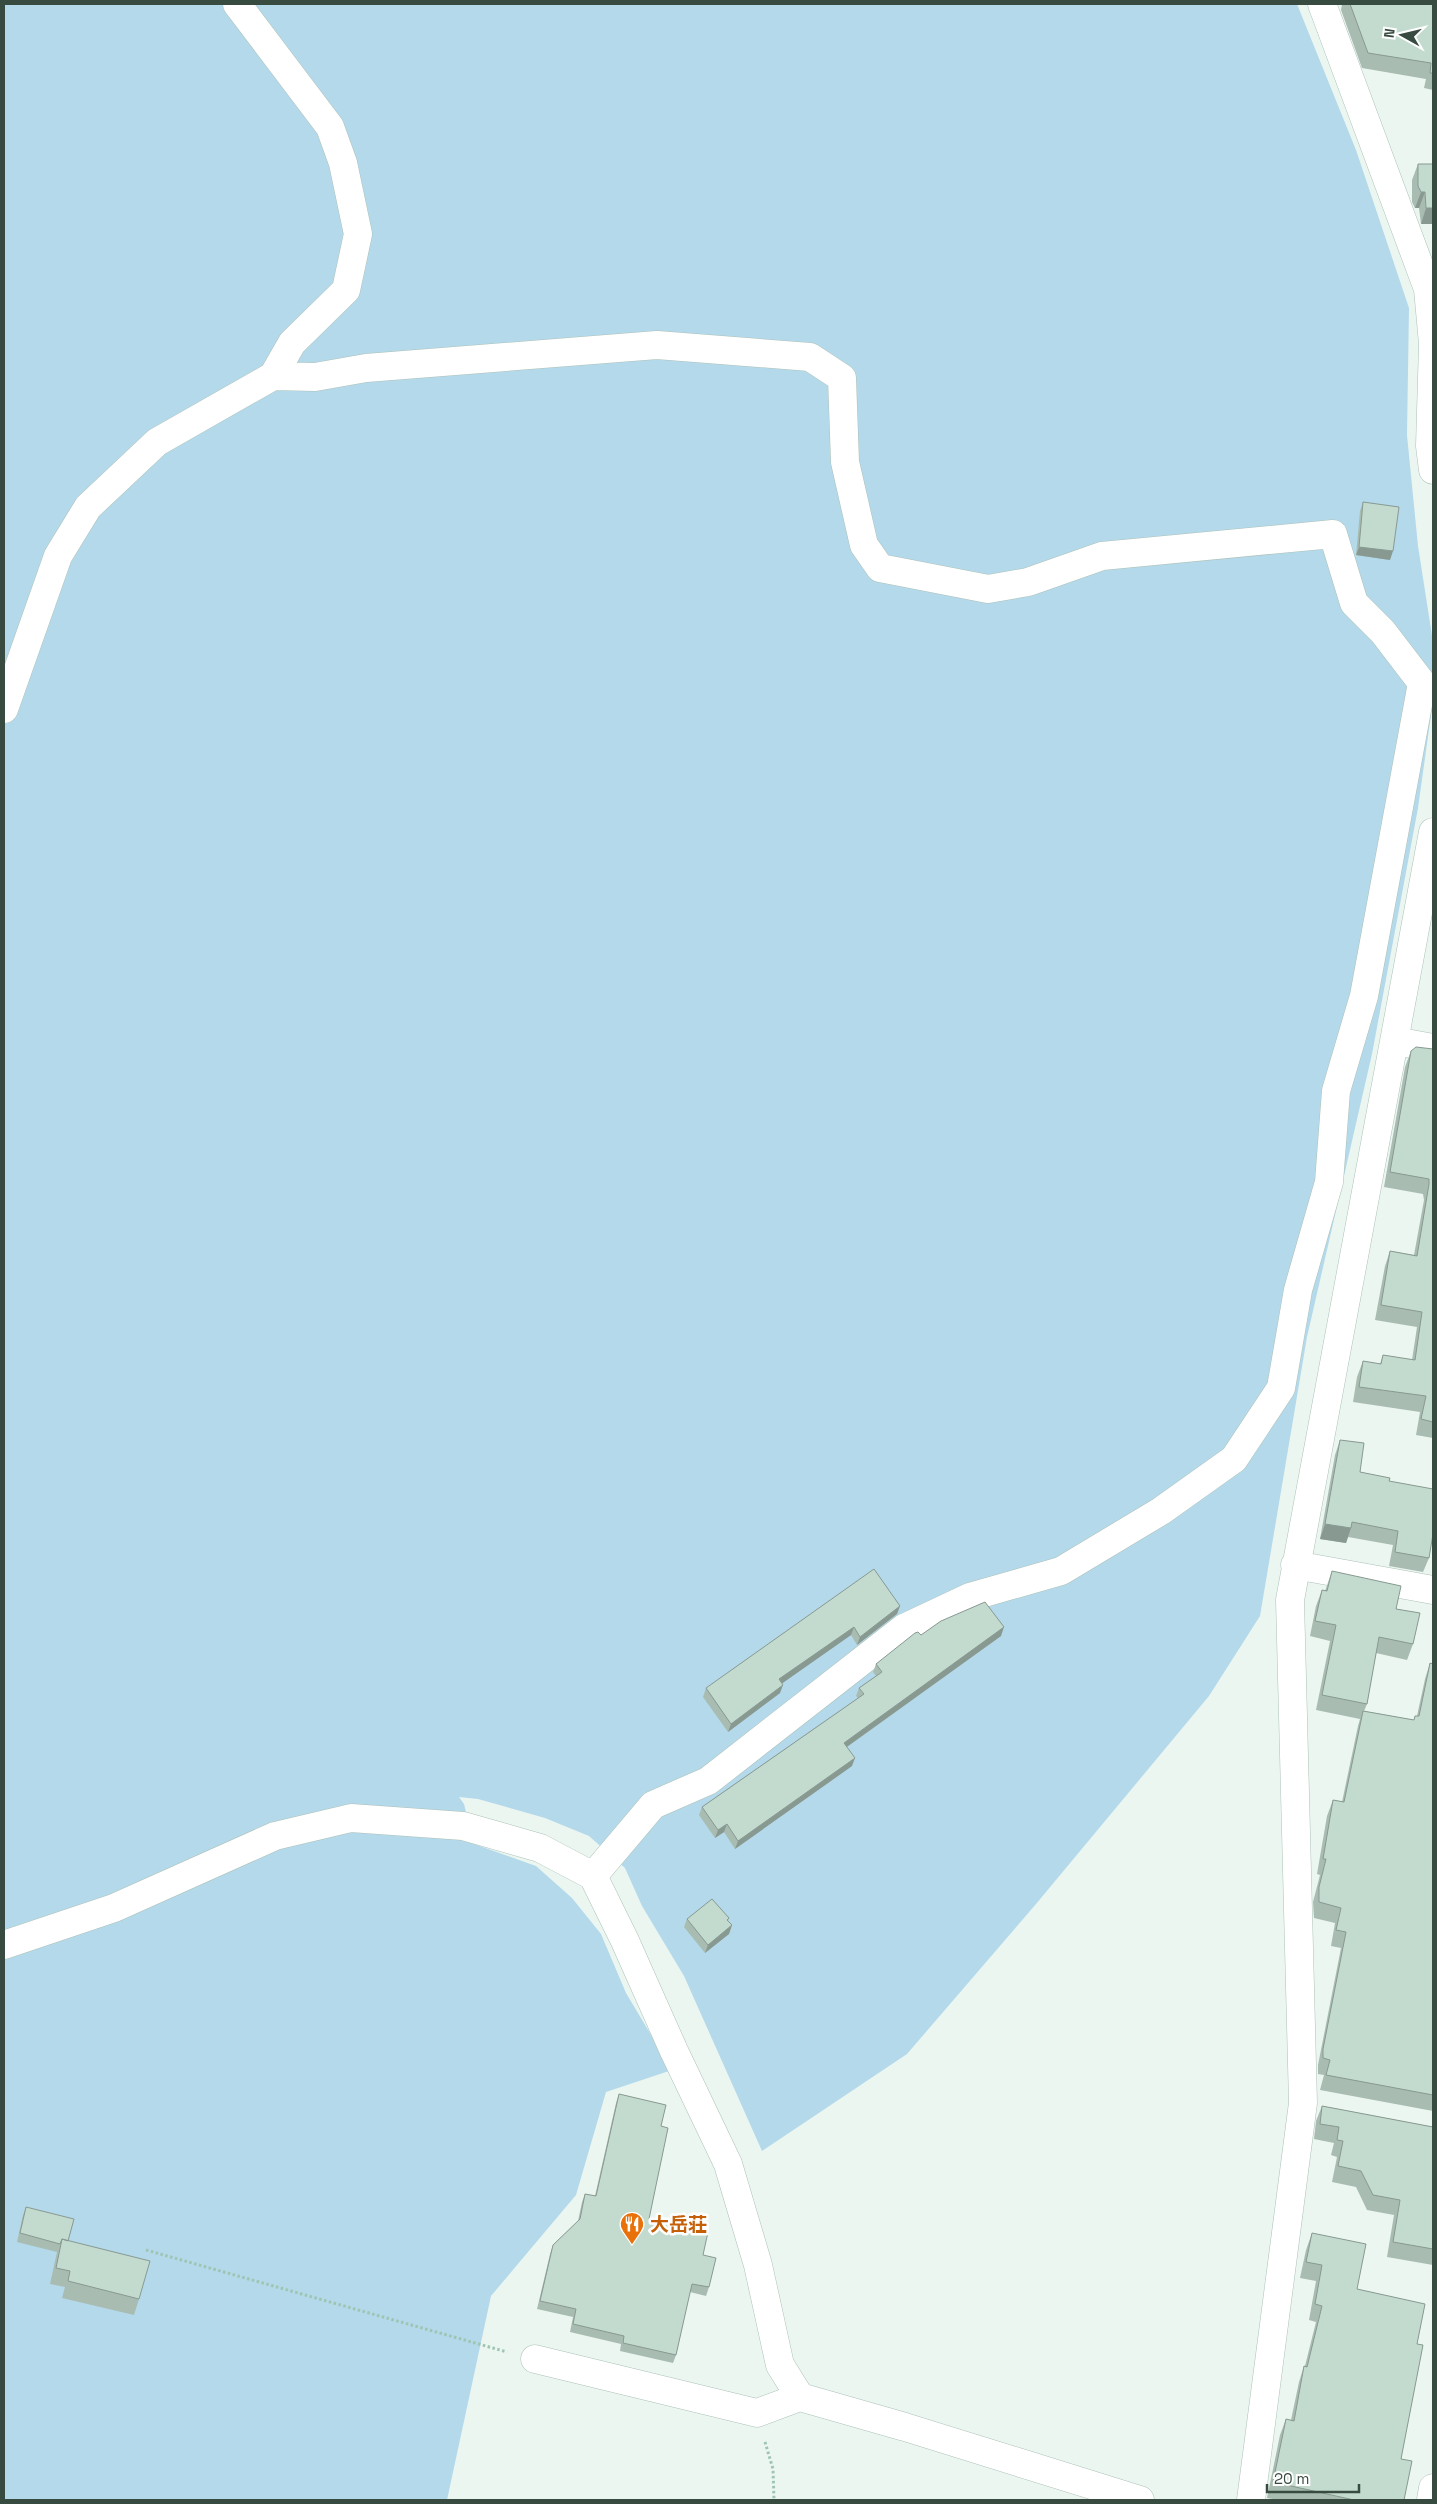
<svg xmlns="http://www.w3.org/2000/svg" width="1437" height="2504" font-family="'Space Grotesk','Noto Sans JP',sans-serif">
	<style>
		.green { fill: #b4d9eb }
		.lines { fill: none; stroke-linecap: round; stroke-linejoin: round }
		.minor-casing { stroke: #adc2b8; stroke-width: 29 }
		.path { stroke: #9ec4b2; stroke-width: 3; stroke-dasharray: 2.5 2.5; stroke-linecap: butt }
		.minor { stroke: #fff; stroke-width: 28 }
		.wall { fill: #a8bcb2 }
		.shaded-wall { fill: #889991 }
		.building { fill: #c3dbcf; stroke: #889991 }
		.labels { text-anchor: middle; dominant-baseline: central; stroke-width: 5; stroke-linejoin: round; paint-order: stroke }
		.food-label { font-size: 19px; font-weight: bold; fill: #c56008; stroke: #fff; text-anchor: start }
	</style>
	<rect width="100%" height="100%" fill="#ebf6f1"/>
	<path class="green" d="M 4,4 L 1297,4 L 1356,150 L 1409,308 L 1407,435 L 1418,546 L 1433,642 L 1433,701 L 1418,808 L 1372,1054 L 1307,1337 L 1260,1616 L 1209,1696 L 1036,1904 L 907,2054 L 762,2151 L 684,1976 L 642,1906 L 625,1868 L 589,1836 L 545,1818 L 478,1799 L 459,1797 L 464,1804 L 474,1844 L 536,1866 L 572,1898 L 601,1934 L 626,1993 L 672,2070 L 606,2092 L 576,2195 L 491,2296 L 447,2500 L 4,2500 Z"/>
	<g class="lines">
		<g class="minor-casing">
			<path id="minor" d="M 237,4 L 330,127 L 343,163 L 358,234 L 346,290 L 292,343 L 273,376
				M 1322,4 L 1428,289 L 1433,344 L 1430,446 L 1433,470
				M 4,709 L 58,556 L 88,507 L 157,442 L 273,376 L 315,377 L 366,368 L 657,345 L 810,357 L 842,378 L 845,462 L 864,545 L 880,568 L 988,589 L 1028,582 L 1102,556 L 1333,534 L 1354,603 L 1383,632 L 1422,683 L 1364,996 L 1336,1091 L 1329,1182 L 1298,1290 L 1281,1388 L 1234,1459 L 1161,1511 L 1061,1571 L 970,1597 L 904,1628 L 708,1781 L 653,1805 L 593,1876
				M 1395,1041 L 1433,1048
				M 1295,1565 L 1433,1590
				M 4,1945 L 114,1908 L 275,1836 L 351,1818 L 463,1826 L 540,1848 L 593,1876 L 625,1941 L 674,2051 L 728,2164 L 758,2265 L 780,2365 L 800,2397
				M 535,2359 L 757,2413 L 800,2397 L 905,2427 L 1140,2500
				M 1251,2500 L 1303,2103 L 1290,1600 L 1433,832
				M 1431,2500 L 1433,2488"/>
		</g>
		<path class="path" d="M 146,2250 L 507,2352
			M 765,2442 L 773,2469 L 774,2500"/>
		<use href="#minor" class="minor"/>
	</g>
	<path class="wall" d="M 1342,4 L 1433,4 L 1433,90 L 1424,88 L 1426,79 L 1362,68 L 1341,10 Z
		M 1418,164 L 1433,224 L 1421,224 L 1419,208 L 1415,208 L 1412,202 L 1412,180 Z
		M 1363,502 L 1390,560 L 1356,555 L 1360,511 Z
		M 1433,1049 L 1433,1438 L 1416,1435 L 1420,1412 L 1353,1402 L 1357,1377 L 1363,1361 L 1380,1364 L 1383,1355 L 1412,1360 L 1417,1327 L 1375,1320 L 1385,1266 L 1390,1251 L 1414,1255 L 1424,1200 L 1423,1194 L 1384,1187 L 1405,1067 L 1411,1051 Z
		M 1340,1440 L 1360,1472 L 1389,1481 L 1429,1558 L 1423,1572 L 1389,1566 L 1393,1545 L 1348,1537 L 1346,1543 L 1320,1539 L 1335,1455 Z
		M 1332,1571 L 1396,1609 L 1413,1644 L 1407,1660 L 1376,1653 L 1367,1704 L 1364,1711 L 1414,1720 L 1415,1716 L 1417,1716 L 1425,1679 L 1430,1663 L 1433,1664 L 1433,2111 L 1320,2090 L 1324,2075 L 1318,2074 L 1318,2065 L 1341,1948 L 1331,1946 L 1335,1923 L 1314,1918 L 1313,1902 L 1320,1875 L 1317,1874 L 1327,1816 L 1333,1800 L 1342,1802 L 1358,1726 L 1360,1719 L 1316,1710 L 1330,1641 L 1310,1636 L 1316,1606 L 1322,1590 L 1325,1591 Z
		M 900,1606 L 897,1614 L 857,1645 L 851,1635 L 782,1683 L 780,1693 L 728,1732 L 703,1697 L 706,1688 Z
		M 921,1635 L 1001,1636 L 847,1747 L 852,1766 L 735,1849 L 724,1832 L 715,1838 L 699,1815 L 702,1807 L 858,1698 L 856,1696 L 859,1688 L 876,1676 L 873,1672 L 876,1664 Z
		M 729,1918 L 728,1921 L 732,1925 L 729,1934 L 705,1953 L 684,1927 L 687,1919 Z
		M 619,2094 L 661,2126 L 649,2219 L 703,2255 L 709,2287 L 706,2296 L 690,2292 L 676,2355 L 673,2363 L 620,2351 L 621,2344 L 570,2332 L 573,2317 L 537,2309 L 550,2254 L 553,2245 L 578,2221 L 582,2202 L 585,2194 L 595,2196 L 616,2103 Z
		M 1322,2106 L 1433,2127 L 1433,2265 L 1387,2257 L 1394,2215 L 1367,2210 L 1356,2187 L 1332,2182 L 1337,2157 L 1331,2155 L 1334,2143 L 1314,2139 L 1316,2121 Z
		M 26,2207 L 139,2299 L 134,2315 L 62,2298 L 65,2287 L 50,2284 L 57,2252 L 17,2242 L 23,2215 Z
		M 1312,2233 L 1357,2289 L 1417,2344 L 1401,2459 L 1404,2500 L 1278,2500 L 1267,2498 L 1280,2435 L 1286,2419 L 1291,2420 L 1299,2382 L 1304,2366 L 1305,2366 L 1316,2322 L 1309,2320 L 1316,2281 L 1300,2278 L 1306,2250 Z"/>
	<path class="shaded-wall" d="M 1421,192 L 1425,192 L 1419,208 L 1415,208 Z
		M 1426,208 L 1433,208 L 1433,224 L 1421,224 Z
		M 1359,547 L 1393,551 L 1390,560 L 1356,555 Z
		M 1325,1524 L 1351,1528 L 1346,1543 L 1320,1539 Z
		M 900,1606 L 897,1614 L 857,1645 L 860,1637 Z
		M 854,1627 L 851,1635 L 777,1687 L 779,1679 Z
		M 1004,1627 L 1001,1636 L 841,1751 L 844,1743 Z
		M 783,1685 L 780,1693 L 728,1732 L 731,1724 Z
		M 855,1758 L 852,1766 L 735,1849 L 738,1841 Z
		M 727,1824 L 724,1832 L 715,1838 L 718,1830 Z
		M 732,1925 L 729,1934 L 705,1953 L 708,1945 Z"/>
	<path class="building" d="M 1350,4 L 1433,4 L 1433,73 L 1430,73 L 1431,63 L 1368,53 Z
		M 1418,164 L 1433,164 L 1433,208 L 1426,208 L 1425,192 L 1421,192 L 1418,186 Z
		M 1363,502 L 1399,507 L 1393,551 L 1359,547 Z
		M 1416,1047 L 1433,1049 L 1433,1422 L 1421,1419 L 1426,1396 L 1359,1387 L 1363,1361 L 1381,1364 L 1383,1355 L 1415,1360 L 1422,1312 L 1381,1305 L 1390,1251 L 1417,1256 L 1429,1184 L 1429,1179 L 1390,1172 L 1411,1051 Z
		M 1340,1440 L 1364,1443 L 1360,1472 L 1390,1478 L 1389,1481 L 1433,1489 L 1433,1534 L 1429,1558 L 1395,1552 L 1398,1531 L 1352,1522 L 1351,1528 L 1325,1524 Z
		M 874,1569 L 900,1606 L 860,1637 L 854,1627 L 779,1679 L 783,1685 L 731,1724 L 706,1688 Z
		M 1332,1571 L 1401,1586 L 1396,1609 L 1420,1613 L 1413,1644 L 1379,1637 L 1367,1704 L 1322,1695 L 1336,1625 L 1315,1621 L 1322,1590 L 1327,1591 Z
		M 985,1602 L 1004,1627 L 844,1743 L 855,1758 L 738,1841 L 727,1824 L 718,1830 L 702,1807 L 864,1694 L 859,1688 L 882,1672 L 876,1664 L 915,1633 L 918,1632 L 921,1635 L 941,1621 Z
		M 1430,1663 L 1433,1664 L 1433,2095 L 1326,2075 L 1330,2060 L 1323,2058 L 1323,2049 L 1346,1932 L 1336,1930 L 1341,1908 L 1319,1902 L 1319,1887 L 1326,1859 L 1323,1859 L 1333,1800 L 1344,1802 L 1363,1711 L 1414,1720 L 1415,1716 L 1419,1716 Z
		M 712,1899 L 729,1918 L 727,1920 L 732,1925 L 708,1945 L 687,1919 Z
		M 619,2094 L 666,2105 L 661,2126 L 668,2128 L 649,2219 L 708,2232 L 703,2255 L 716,2258 L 709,2287 L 692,2284 L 676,2355 L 623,2343 L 624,2336 L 573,2324 L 576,2309 L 540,2301 L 553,2245 L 580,2219 L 585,2194 L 596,2196 Z
		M 1322,2106 L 1433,2127 L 1433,2249 L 1393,2242 L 1400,2200 L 1373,2195 L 1361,2171 L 1338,2166 L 1343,2141 L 1337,2140 L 1339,2127 L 1320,2124 Z
		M 26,2207 L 74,2219 L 68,2241 L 62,2239 L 60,2244 L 20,2233 Z
		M 1312,2233 L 1366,2244 L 1357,2289 L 1425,2304 L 1417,2344 L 1423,2345 L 1401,2459 L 1412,2461 L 1404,2500 L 1354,2500 L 1273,2482 L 1286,2419 L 1294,2421 L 1304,2366 L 1307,2367 L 1322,2306 L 1315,2304 L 1322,2265 L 1306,2262 Z
		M 62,2239 L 150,2261 L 139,2299 L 68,2281 L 70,2271 L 56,2268 Z"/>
	<defs>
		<g id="restaurant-pin" transform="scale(1.25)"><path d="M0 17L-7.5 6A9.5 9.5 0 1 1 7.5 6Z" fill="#e8710a" stroke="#fff"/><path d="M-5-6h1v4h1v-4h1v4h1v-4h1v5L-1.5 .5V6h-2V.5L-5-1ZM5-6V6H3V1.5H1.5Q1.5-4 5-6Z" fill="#fff"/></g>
	</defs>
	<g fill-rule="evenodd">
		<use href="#restaurant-pin" x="632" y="2224"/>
	</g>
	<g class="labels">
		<g class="food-label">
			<text x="650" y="2224">大岳荘</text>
		</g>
	</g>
	<rect width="1437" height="2504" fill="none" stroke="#384b41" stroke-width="10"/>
	<g transform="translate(1402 35) rotate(278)" stroke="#ffffff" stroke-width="4" paint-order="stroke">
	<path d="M0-4L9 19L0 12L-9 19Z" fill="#384b41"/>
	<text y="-8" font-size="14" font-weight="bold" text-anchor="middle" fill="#384b41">N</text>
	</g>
	<path d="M1267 2484v8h92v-8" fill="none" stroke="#384b41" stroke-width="2.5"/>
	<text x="1274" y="2484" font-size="15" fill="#384b41" stroke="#ffffff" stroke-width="4" paint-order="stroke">20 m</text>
</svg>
